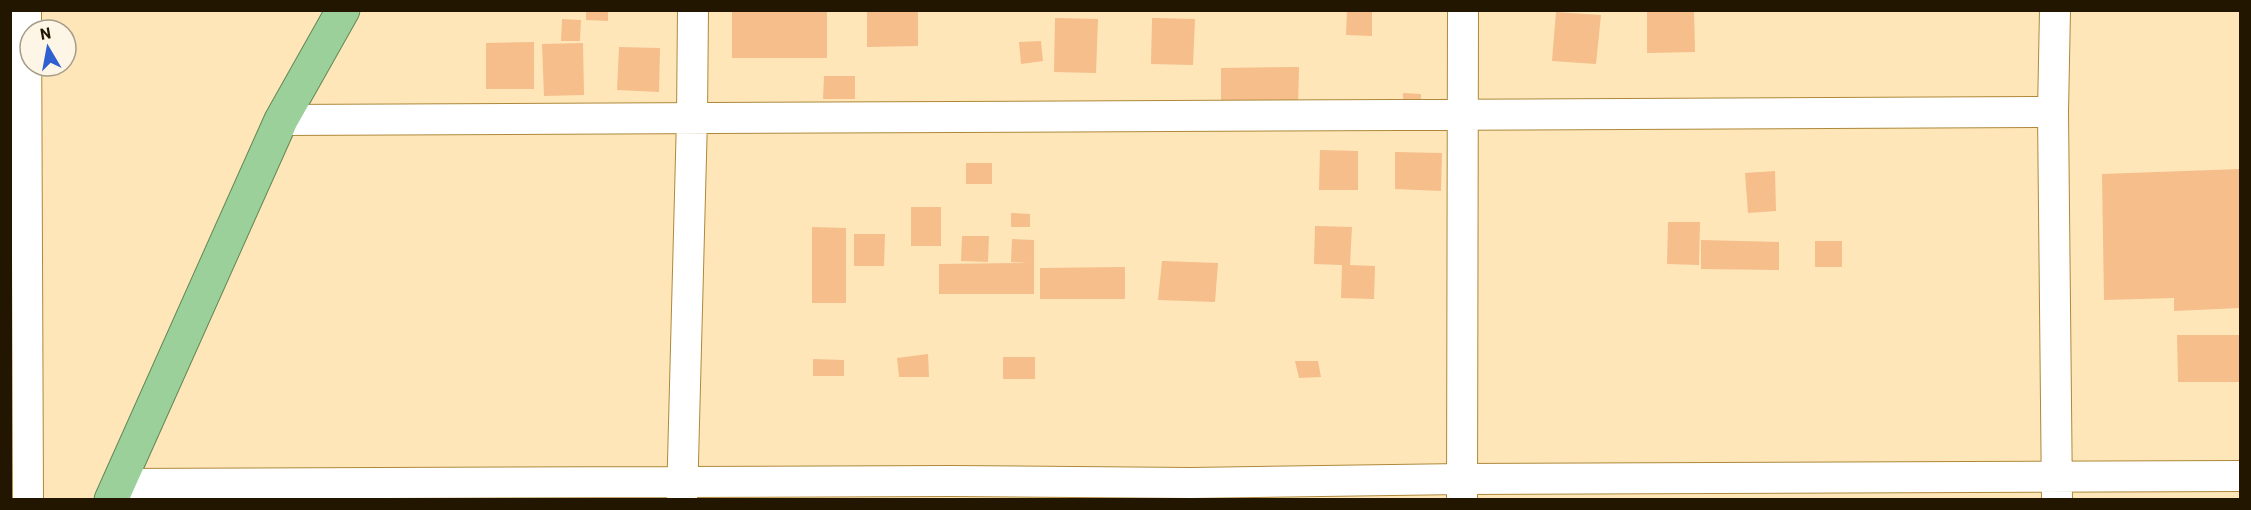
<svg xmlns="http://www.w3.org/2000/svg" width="2251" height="510" font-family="Barlow,sans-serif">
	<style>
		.building { fill: #f5be8b }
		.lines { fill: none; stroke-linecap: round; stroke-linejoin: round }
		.minor-casing { stroke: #ae893a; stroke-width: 32 }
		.trunk-casing { stroke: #628754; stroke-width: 35 }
		.minor { stroke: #fff; stroke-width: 30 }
		.trunk { stroke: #9cd09a; stroke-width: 33 }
	</style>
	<rect width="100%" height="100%" fill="#fee6b9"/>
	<path class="building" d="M 586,10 L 608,10 L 608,21 L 586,20 Z
		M 732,10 L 827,10 L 827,58 L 732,58 Z
		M 867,10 L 918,10 L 918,46 L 867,47 Z
		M 1347,10 L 1372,10 L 1372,36 L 1346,35 Z
		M 1647,10 L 1694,10 L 1695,52 L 1647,53 Z
		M 1556,12 L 1601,15 L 1596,64 L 1552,61 Z
		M 1055,18 L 1098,19 L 1096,73 L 1054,72 Z
		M 1152,18 L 1195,19 L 1193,65 L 1151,64 Z
		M 562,19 L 581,20 L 580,41 L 561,41 Z
		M 1041,41 L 1043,61 L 1021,64 L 1019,42 Z
		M 534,42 L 534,89 L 486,89 L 486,43 Z
		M 583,43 L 584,95 L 544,96 L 542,44 Z
		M 619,47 L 660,48 L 659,92 L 617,90 Z
		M 1299,67 L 1298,108 L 1221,108 L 1221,68 Z
		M 824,76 L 855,76 L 855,99 L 823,99 Z
		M 1403,93 L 1421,94 L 1421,110 L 1403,110 Z
		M 1320,150 L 1358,151 L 1358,190 L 1319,190 Z
		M 1395,152 L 1442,153 L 1441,191 L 1395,189 Z
		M 966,163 L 992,163 L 992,184 L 966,184 Z
		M 2240,169 L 2240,308 L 2174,311 L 2174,298 L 2104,300 L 2102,174 Z
		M 1775,171 L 1776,211 L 1748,213 L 1745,173 Z
		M 911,207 L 941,207 L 941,246 L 911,246 Z
		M 1011,213 L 1030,214 L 1030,227 L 1011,227 Z
		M 1668,222 L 1700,222 L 1699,265 L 1667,264 Z
		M 1315,226 L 1352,227 L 1350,265 L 1375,266 L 1374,299 L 1341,298 L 1342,265 L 1314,264 Z
		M 812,227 L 846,228 L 846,303 L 812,303 Z
		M 854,234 L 885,234 L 884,266 L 854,266 Z
		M 962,236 L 989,236 L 988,262 L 961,261 Z
		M 1012,239 L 1034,240 L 1034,294 L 939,294 L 939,264 L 1027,263 L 1011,262 Z
		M 1701,240 L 1779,242 L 1779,270 L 1701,269 Z
		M 1815,241 L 1842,241 L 1842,267 L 1815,267 Z
		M 1162,261 L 1218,263 L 1215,302 L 1158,300 Z
		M 1125,267 L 1125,299 L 1040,299 L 1040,268 Z
		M 2177,335 L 2240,335 L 2240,382 L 2178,382 Z
		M 928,354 L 929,377 L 899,377 L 897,358 Z
		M 1003,357 L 1035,357 L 1035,379 L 1003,379 Z
		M 813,359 L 844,360 L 844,376 L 813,376 Z
		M 1295,361 L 1318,361 L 1321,377 L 1299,378 Z"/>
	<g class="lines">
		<g class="minor-casing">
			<path id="minor" d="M 26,10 L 28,500
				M 2055,10 L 2053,112 L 2057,500
				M 281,120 L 2053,112
				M 118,484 L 951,481 L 1191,483 L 1462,479 L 2240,476
				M 1462,499 L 1463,10
				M 682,500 L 692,118 L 693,10"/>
		</g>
		<g class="trunk-casing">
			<path id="trunk" d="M 111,500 L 281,120 L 343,10"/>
		</g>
		<use href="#minor" class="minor"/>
		<use href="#trunk" class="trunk"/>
	</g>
	<rect width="2251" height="510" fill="none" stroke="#221600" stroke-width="24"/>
	<g transform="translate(48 48) rotate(350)"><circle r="28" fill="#fdf5e6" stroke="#a59c8a" stroke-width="1.5"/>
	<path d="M0-4.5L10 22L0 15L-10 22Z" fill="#2f60cf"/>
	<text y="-9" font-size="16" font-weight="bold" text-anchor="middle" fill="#221600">N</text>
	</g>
</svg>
